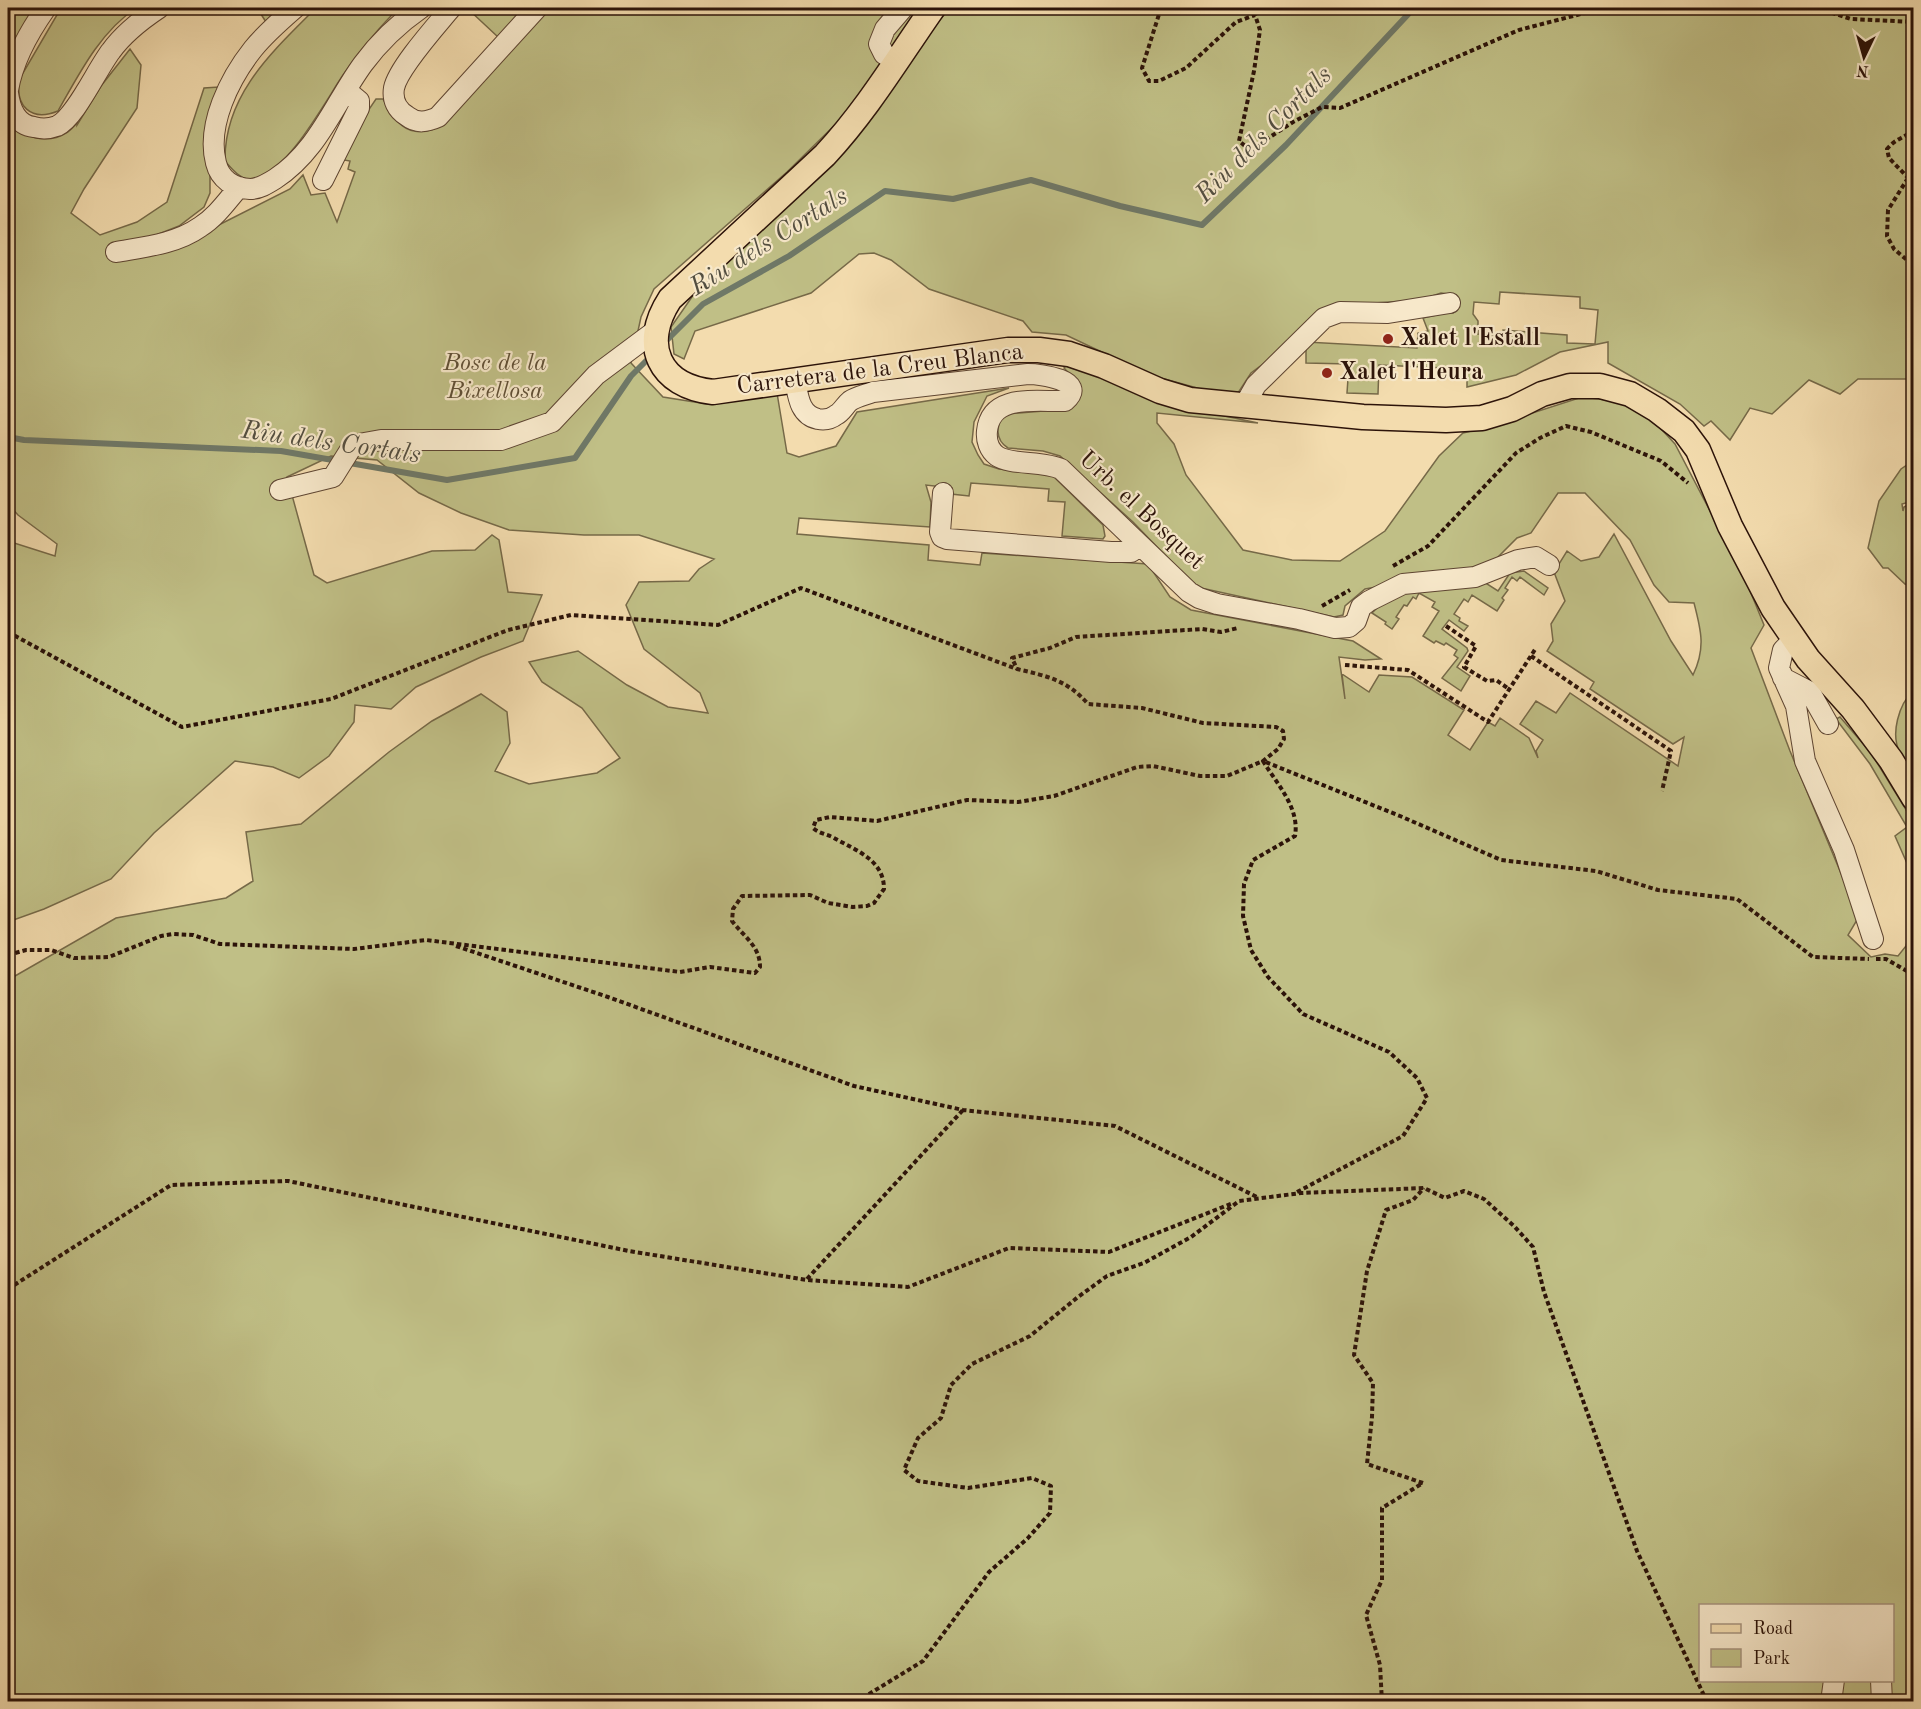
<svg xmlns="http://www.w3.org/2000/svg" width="1921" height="1709" font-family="'Old Standard TT',serif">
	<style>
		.green { fill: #c0bf86; stroke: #766948; stroke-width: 1.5; fill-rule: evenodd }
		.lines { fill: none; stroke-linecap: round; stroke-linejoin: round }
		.stream { stroke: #6f7867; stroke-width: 6 }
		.minor-casing { stroke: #5e4532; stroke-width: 22 }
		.major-casing { stroke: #2c1309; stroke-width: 27 }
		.path { stroke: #2c1309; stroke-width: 4; stroke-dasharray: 4.5 3; stroke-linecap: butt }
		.minor { stroke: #f7e8ca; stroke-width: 20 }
		.major { stroke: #f3dcae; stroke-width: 24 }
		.poi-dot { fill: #8f2418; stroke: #f7e8ca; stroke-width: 2 }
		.labels { text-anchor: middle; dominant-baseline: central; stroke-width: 4.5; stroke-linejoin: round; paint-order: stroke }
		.poi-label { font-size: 24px; font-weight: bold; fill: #2c1309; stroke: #f7e8ca; text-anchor: start }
		.park-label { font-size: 24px; font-style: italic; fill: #604f35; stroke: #f7e8ca }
		.street-label { font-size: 24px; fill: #2c1309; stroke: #f7e8ca }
		.water-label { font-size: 26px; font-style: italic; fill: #534e40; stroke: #f7e8ca }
	</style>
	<rect width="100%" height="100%" fill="#f3dcae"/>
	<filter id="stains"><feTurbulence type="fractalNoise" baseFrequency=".00333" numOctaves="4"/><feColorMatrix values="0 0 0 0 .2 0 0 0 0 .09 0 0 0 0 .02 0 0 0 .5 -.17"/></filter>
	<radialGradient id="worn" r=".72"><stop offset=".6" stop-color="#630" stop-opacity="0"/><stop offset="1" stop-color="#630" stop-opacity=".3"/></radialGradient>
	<path class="green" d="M 8,8 L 37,8 L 8,61 Z
		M 61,8 L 136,8 C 100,32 79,74 58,111 C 31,122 14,106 20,78 Z
		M 257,8 L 281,8 L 266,22 Z
		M 316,8 L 399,8 C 378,28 360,51 343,75 C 326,100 287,173 255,179 C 242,182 233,170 225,161 C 224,95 272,52 316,8 Z
		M 469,8 L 513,8 L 519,13 L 498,37 L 468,9 Z
		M 550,8 L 920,8 L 845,115 L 787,172 L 654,289 L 641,317 L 631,363 L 663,397 L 707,404 L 777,393 L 787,453 L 799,457 L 836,446 L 857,412 L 1009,388 L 987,396 L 974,422 L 972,442 L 978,455 L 984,464 L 999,469 L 1051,474 L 1103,525 L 1105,536 L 1103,539 L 1062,536 L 1065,502 L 1048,501 L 1049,489 L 971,483 L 969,496 L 951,494 L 952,488 L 926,485 L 931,502 L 930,527 L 799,518 L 797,534 L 929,545 L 928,560 L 980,565 L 982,553 L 1148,564 L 1170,597 L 1191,610 L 1353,641 L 1381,659 L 1365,660 L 1339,657 L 1345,699 L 1342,674 L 1369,692 L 1379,675 L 1412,677 L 1464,710 L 1448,735 L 1470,750 L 1488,722 L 1495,726 L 1500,718 L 1529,738 L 1538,758 L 1536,751 L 1543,740 L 1520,724 L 1536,701 L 1556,713 L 1570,693 L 1678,766 L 1684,737 L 1673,744 L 1590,689 L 1594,682 L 1547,651 L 1553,641 L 1551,624 L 1565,601 L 1554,572 L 1567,551 L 1581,561 L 1599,557 L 1614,534 L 1671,641 L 1693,675 C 1706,648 1701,630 1694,603 L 1669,602 L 1654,585 L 1630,540 L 1585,493 L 1558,493 L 1531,533 L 1517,538 L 1494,561 L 1450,574 L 1365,589 L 1345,606 L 1343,615 L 1334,617 L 1201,588 L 1189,580 L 1133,522 L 1060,456 L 1043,451 L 1008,448 C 995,440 995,424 1006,414 L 1068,409 L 1078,383 L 1064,368 L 1068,363 L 1206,412 L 1258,423 L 1157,413 L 1157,423 L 1174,444 L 1186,475 L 1243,550 L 1292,560 L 1340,561 L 1385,531 L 1439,456 L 1463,433 L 1492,426 L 1582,397 L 1616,401 L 1651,418 L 1675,444 L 1744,576 L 1764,625 L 1751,648 L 1790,751 L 1845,883 L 1857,920 L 1848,935 L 1871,957 L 1885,954 L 1898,956 L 1906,946 L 1910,928 L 1913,932 L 1913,1701 L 8,1701 L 8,980 L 116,918 L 226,898 L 253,881 L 246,832 L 301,824 L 389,752 L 432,721 L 481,694 L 507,712 L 510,743 L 495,771 L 529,784 L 597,773 L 620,758 L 582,708 L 542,682 L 529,662 L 578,651 L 627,685 L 668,707 L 708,713 L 700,693 L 644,649 L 626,605 L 639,582 L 689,581 L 699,569 L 714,559 L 639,535 L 584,535 L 509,530 L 461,513 L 419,493 L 377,460 L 331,456 L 287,477 L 314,575 L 327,583 L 432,551 L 475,550 L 492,535 L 499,540 L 508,592 L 542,595 L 523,641 L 481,657 L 416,687 L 391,709 L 355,705 L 354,722 L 329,756 L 299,778 L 273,767 L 235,761 L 154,833 L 111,879 L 44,909 L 8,922 L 8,541 L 55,556 L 57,544 L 18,515 L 8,504 L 8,121 C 21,137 47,145 66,133 C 70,131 74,126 77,123 L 77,125 L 101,86 L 130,49 L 141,65 L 137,108 L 84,189 L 71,213 L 100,235 L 137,222 L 167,202 L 204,88 L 219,87 L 210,172 L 210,193 L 204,207 L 179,226 L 151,237 L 197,236 L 290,189 L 303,175 L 311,195 L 325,193 L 337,222 L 355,172 L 348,169 L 350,161 L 344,160 L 359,124 L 376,99 L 383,99 C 394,121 407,139 434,129 ZM 1700,1606 L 1892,1606 L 1892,1680 L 1700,1680 Z
		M 950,8 L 1913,8 L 1914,314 L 1912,316 L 1914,321 L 1913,379 L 1858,379 L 1840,394 L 1809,380 L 1772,414 L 1750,408 L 1730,440 L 1711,421 L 1704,426 L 1680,404 L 1608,363 L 1608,342 L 1560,352 L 1516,375 L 1467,387 L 1467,369 L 1379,365 L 1378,394 L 1347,393 L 1349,364 L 1306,363 L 1306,342 L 1417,348 L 1418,333 L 1428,331 L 1423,318 L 1445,313 L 1453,313 L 1456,295 L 1441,293 L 1420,300 L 1343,305 L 1251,373 L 1236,396 L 1208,391 L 1150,375 L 1066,335 L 1032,332 L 1023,321 L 929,289 L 891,260 L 874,253 L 859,254 L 811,293 L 695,331 L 684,359 L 674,354 L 671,327 L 694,294 L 757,233 ZM 1500,292 L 1580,297 L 1580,308 L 1598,310 L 1595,344 L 1567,343 L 1567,335 L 1503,330 L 1502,336 L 1478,334 L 1478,321 L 1473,314 L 1474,302 L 1499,304 Z
		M 1913,461 L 1913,501 L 1902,504 L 1903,511 L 1904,507 L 1913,502 L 1913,587 L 1905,584 L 1888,568 L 1883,568 L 1868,548 L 1879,501 L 1901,469 Z
		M 1524,571 L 1548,588 L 1544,595 L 1520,577 L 1517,581 L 1512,577 L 1505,588 L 1508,590 L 1502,598 L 1504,600 L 1497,611 L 1472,595 L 1468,602 L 1464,599 L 1454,614 L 1460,618 L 1459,621 L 1468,626 L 1464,631 L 1449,620 L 1442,629 L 1467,648 L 1468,651 L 1457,667 L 1470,676 L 1461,691 L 1442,678 L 1458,658 L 1454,655 L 1457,650 L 1446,643 L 1444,645 L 1436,641 L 1434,643 L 1423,636 L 1439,611 L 1432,607 L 1435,602 L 1419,593 L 1416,599 L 1413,597 L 1407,606 L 1404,605 L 1396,617 L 1399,619 L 1392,629 L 1385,624 L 1386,622 L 1372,613 L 1386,599 L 1425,586 L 1481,580 L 1498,591 L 1510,573 Z
		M 1913,691 L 1913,773 C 1909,766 1903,760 1900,753 C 1890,734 1899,704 1913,691 Z
		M 1840,717 L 1871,753 L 1913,821 L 1913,877 L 1895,836 L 1907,827 L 1870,764 L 1836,719 Z"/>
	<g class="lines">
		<path class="stream" d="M 1893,8 L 1914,8
			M 663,344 L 703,304 L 789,256 L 885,191 L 953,199 L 1031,180 L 1120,206 L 1202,225 L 1286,145 L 1414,8
			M 8,437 L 24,440 L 281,451 L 447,480 L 575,458 L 631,376 L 652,355"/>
		<g class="minor-casing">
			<path id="minor" d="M 295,8 C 280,21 265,34 253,49 C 230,78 206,125 216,163 C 220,179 233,188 250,189 C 259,189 267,184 275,179 C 318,151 334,104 363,64 C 380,41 398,24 421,8
				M 451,8 C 437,25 398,68 394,88 C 392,100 397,110 407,116 C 417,124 427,122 438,117 L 537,8
				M 896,61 L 884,54 L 879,44 L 885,29 L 903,8
				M 8,90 C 13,61 29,32 46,8
				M 8,93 C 10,108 16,125 34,127 C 41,129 49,129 57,126 C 75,118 97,69 111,51 C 124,33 141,20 159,8
				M 323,180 L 359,108 L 359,101 L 347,91
				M 116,252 C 144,247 176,244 200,227 C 216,217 227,201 239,187
				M 795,380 C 798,395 799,415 818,419 C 824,420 831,419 836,415 C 842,412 845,405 850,401 C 856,397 865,395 873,392 L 1028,374 C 1040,374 1089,380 1065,401 C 1036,402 991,393 987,431 C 986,440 989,450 997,456 C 1010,465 1043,461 1061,469 L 1189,592 L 1199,598 L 1217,604 L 1299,619 L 1335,628 L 1349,627 L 1356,621 L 1361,607 L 1369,601 L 1403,584 L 1475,577 L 1518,560 L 1536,557 L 1549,565
				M 1244,406 L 1256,385 L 1324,318 L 1340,312 L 1388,313 L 1450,303
				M 280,490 L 333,477 L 353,445 L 381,440 L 501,440 L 552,422 L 596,375 L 655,331
				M 943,493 L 940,532 L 942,537 L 947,539 L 1111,552 L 1131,552 L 1140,545
				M 1794,639 L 1783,650 L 1779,668 L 1796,706 L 1805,761 L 1844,850 L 1873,939
				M 1783,678 L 1810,692 L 1828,724
				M 1881,1680 L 1882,1702
				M 1831,1702 L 1834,1680"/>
		</g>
		<g class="major-casing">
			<path id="major" d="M 933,8 C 898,58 867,110 825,155 L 670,299 C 640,345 659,386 713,392 L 1008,350 L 1039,350 L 1069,354 L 1104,366 L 1160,391 L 1190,400 L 1363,417 L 1446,420 L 1482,418 L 1512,409 L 1542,394 L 1570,386 L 1600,386 L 1630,394 L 1657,410 L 1684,431 L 1698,450 L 1730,526 L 1773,608 L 1808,659 L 1853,709 L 1891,760 L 1914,798"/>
		</g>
		<path class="path" d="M 1161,8 L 1142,68 L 1149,81 L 1159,81 L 1186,68 L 1236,22 L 1255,15 L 1260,30 L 1254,71 L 1239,141 L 1250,150 L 1293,122 L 1322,107 L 1340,108 L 1519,30 L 1604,8
			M 1817,8 L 1851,19 L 1914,22
			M 1914,129 C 1904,139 1897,137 1887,149 L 1889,158 L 1914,184
			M 1908,178 L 1888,210 L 1887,236 L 1894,249 L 1914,266
			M 1393,566 L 1428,546 L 1516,453 L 1540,438 L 1566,426 L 1591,432 L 1661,461 L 1688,483
			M 1322,606 L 1350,590
			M 1446,626 L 1476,646 L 1464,667 L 1487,681 L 1496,680 L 1509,689
			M 8,632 L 182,727 L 331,699 L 508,630 L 571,615 L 718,625 L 801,588 L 1017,669
			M 1531,656 L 1671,751 L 1662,791
			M 1345,665 L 1408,670 L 1488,722 L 1536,648
			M 456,946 L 608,997 L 854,1086 L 963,1110 L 1115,1126 L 1259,1198
			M 8,955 L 26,950 L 51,950 L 74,958 L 109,957 L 161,936 L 173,934 L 193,935 L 220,944 L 354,949 L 426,940 L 680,972 L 710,967 L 755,973 L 760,967 C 760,946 744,937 732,921 L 733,909 L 742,896 L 810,895 L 828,903 L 853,907 L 867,906 L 874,903 L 884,889 C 884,860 857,851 834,838 C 827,834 820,834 813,828 L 816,820 L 830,817 L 877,821 L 967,800 L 1018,802 L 1054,796 L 1137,767 L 1153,766 L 1200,776 L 1227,776 L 1263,761 L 1278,749 L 1284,739 L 1283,731 L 1276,727 L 1203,723 L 1142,708 L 1088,704 C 1067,680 1047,676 1017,669 L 1012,658 L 1050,648 L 1076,637 L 1202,629 L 1221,632 L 1238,628
			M 1876,959 L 1886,959 L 1914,975
			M 1297,1192 L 1403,1136 L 1427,1098 L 1417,1078 L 1389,1052 L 1303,1014 L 1268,977 L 1251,950 L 1243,916 L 1244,884 L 1253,860 L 1295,836 C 1300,808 1277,784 1263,761 L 1400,816 L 1501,860 L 1596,871 L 1658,890 L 1737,899 L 1813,957 L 1869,959
			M 807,1279 L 963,1110
			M 8,1289 L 171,1185 L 288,1181 L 629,1251 L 807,1280 L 908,1287 L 1009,1248 L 1109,1252 L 1233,1203
			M 856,1702 L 923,1661 L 989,1572 L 1028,1538 L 1050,1513 L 1051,1486 L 1032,1478 L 968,1488 L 918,1481 L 904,1470 L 918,1438 L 941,1418 L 951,1385 L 972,1364 L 1030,1336 L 1078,1297 L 1107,1276 L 1144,1263 L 1191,1237 L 1239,1201 L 1301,1193 L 1424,1188 L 1445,1198 L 1464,1191 L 1484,1199 L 1514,1226 L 1533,1247 L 1544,1292 L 1637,1551 L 1707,1702
			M 1382,1702 L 1380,1665 L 1366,1615 L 1382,1580 L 1382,1508 L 1423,1483 L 1367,1464 L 1372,1417 L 1373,1383 L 1354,1355 L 1367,1271 L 1386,1210 L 1413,1200 L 1424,1188"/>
		<use href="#minor" class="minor"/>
		<use href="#major" class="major"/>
	</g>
	<g class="poi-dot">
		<circle cx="1388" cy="339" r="6"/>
		<circle cx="1327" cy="373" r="6"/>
	</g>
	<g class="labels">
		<g class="poi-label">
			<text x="1400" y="339">Xalet l'Estall</text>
			<text x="1339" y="373">Xalet l'Heura</text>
		</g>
		<g class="park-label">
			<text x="495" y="364">Bosc de la<tspan x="495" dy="28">Bixellosa</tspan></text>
		</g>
		<g class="street-label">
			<text transform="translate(880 370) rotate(-7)">Carretera de la Creu Blanca</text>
			<text transform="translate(1141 511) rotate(43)">Urb. el Bosquet</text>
		</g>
		<g class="water-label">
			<text transform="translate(1264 135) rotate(-45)">Riu dels Cortals</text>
			<text transform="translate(769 242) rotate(-32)">Riu dels Cortals</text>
			<text transform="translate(331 443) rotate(8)">Riu dels Cortals</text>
		</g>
	</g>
	<rect width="1921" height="1709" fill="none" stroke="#f3dcae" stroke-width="30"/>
	<rect x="9" y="9" width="1903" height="1691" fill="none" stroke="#2c1309" stroke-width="3"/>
	<rect x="15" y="15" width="1891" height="1679" fill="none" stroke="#2c1309" stroke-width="1.5"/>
	<rect x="1699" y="1604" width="195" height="78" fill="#f7e8ca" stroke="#a6937d" stroke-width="1.5"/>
	<rect x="1711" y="1624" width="30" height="9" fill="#f3dcae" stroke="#a6937d" stroke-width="1.5"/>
	<text x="1753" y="1634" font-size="18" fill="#2c1309">Road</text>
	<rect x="1711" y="1649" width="30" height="18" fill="#c0bf86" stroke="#a6937d" stroke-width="1.5"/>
	<text x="1753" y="1664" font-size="18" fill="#2c1309">Park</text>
	<g transform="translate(1864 57) rotate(185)" stroke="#f7e8ca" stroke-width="4.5" paint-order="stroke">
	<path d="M0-4.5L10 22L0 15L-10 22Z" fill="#2c1309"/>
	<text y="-9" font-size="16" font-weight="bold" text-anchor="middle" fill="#2c1309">N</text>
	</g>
	<rect width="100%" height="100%" filter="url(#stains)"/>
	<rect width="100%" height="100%" fill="url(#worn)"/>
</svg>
